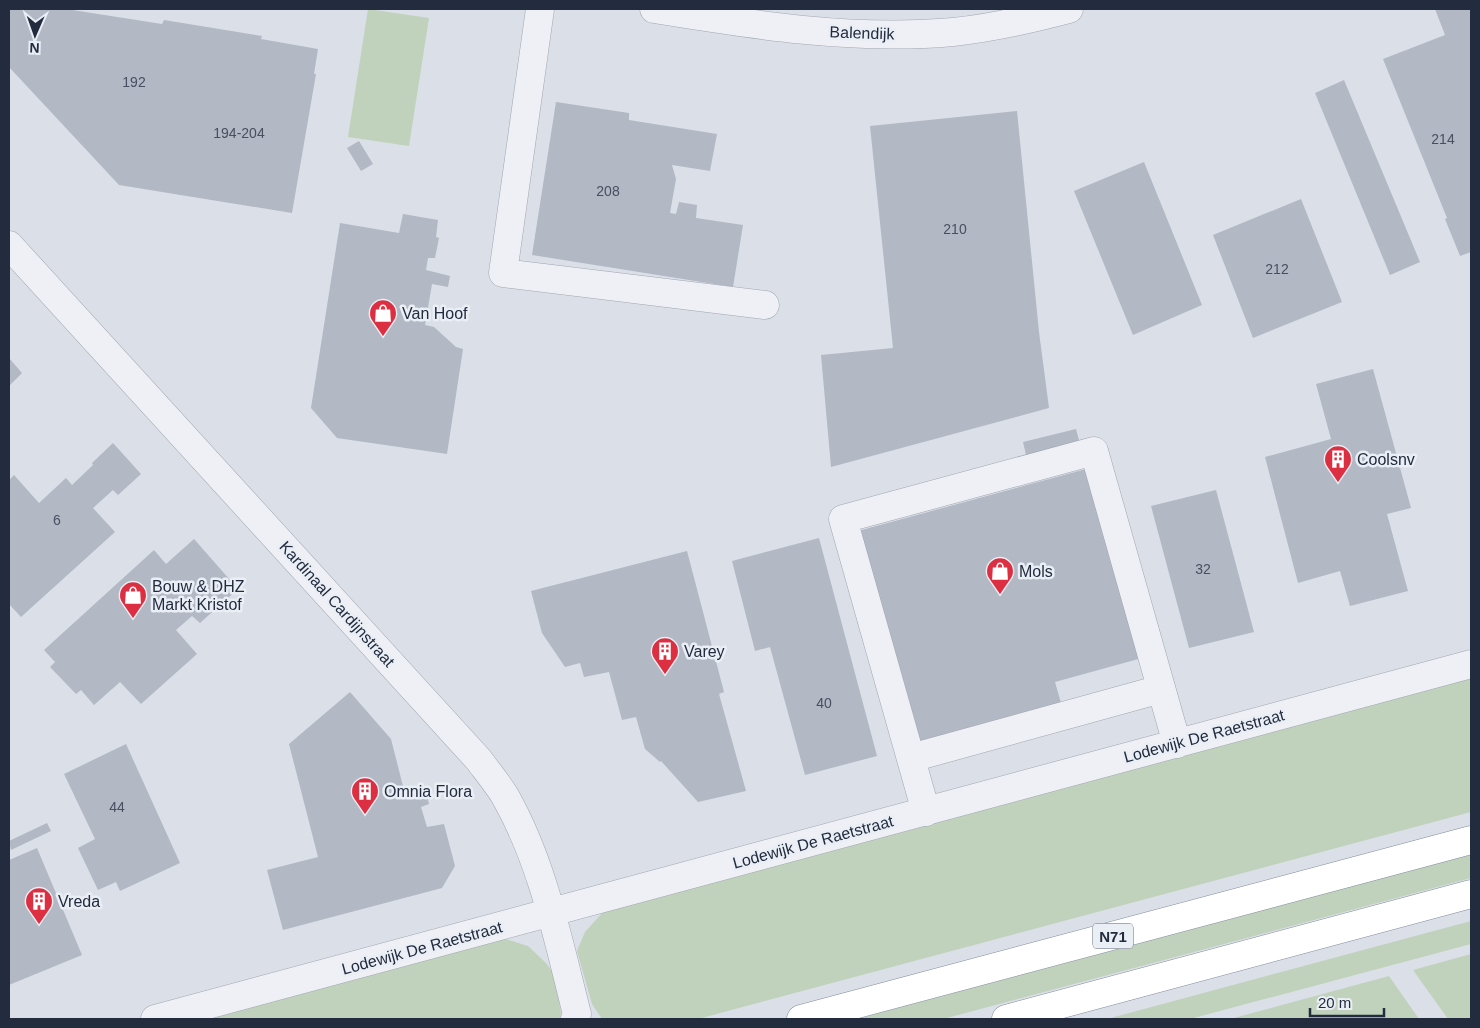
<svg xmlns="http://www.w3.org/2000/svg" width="1480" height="1028" font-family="Arial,sans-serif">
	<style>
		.green { fill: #c0d2bb }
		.building { fill: #b2b8c4 }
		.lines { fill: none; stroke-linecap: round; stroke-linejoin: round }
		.minor-casing { stroke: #a0a6b1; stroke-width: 29 }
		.highway-casing { stroke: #818b9f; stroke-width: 29 }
		.minor { stroke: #eef0f5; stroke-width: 28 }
		.highway { stroke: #fff; stroke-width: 28 }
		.labels { text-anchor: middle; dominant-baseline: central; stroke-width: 5; stroke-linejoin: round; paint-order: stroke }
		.number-label { font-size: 14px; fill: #474f60 }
		.shield { fill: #eaeef5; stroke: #5f6676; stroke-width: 1 }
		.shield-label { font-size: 15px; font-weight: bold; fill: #232c3f }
		.street-label { font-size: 16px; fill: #232c3f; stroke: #eaeef5 }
		.poi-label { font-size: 16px; fill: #232c3f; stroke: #eaeef5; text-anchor: start }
	</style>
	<rect width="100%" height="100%" fill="#dbdfe7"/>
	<path class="green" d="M 368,9 L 429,18 L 409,146 L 348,137 Z
		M 1471,677 L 1471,812 L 698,1019 L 602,1019 L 592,1004 L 577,951 L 585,932 L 603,912 L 628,901 Z
		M 1471,854 L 1471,878 L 943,1019 L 857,1019 Z
		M 1471,921 L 1471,944 L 1190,1019 L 1107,1019 Z
		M 502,938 L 528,946 L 546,963 L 554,974 L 561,1013 L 560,1019 L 210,1019 Z
		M 1471,954 L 1471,1019 L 1448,1019 L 1413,970 Z
		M 1389,976 L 1419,1019 L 1230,1019 Z"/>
	<path class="building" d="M 9,9 L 66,9 L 162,24 L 164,20 L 262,36 L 261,39 L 318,49 L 314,74 L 316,74 L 292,213 L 119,185 L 9,67 Z
		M 1435,9 L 1471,9 L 1471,252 L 1460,256 L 1445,219 L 1447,218 L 1383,59 L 1445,35 Z
		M 1344,80 L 1420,262 L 1390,275 L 1315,93 Z
		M 556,102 L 629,113 L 629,120 L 717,134 L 710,171 L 672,165 L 676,179 L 670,213 L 676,214 L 679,202 L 697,205 L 696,218 L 743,225 L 733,287 L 532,255 Z
		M 1017,111 L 1039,332 L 1049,408 L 831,467 L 821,355 L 893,348 L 870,126 Z
		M 359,141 L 373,164 L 361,171 L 347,148 Z
		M 1144,162 L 1202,305 L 1133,335 L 1074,191 Z
		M 1301,199 L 1342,302 L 1253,338 L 1213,235 Z
		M 403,214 L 438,220 L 436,237 L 439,238 L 435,258 L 428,258 L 426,270 L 450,276 L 448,287 L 432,284 L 425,325 L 434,327 L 456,347 L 463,349 L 447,454 L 337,438 L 311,408 L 340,223 L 399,233 Z
		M 9,358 L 22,373 L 9,386 Z
		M 1373,369 L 1411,508 L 1387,514 L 1408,591 L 1350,606 L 1340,571 L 1298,583 L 1265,457 L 1331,439 L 1316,384 Z
		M 1076,429 L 1080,444 L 1027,459 L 1023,442 Z
		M 113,443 L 141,474 L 118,495 L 113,490 L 93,508 L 115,532 L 21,617 L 9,604 L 9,480 L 14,475 L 39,503 L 66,478 L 72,485 L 93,465 L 92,463 Z
		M 1090,468 L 1142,658 L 1055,682 L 1061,703 L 915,743 L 858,531 Z
		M 1216,490 L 1254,632 L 1189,648 L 1151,506 Z
		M 819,538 L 877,756 L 805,775 L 770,647 L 755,651 L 732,561 Z
		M 194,539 L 238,589 L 200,623 L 192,616 L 176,630 L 197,654 L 141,704 L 120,682 L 94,705 L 81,690 L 76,694 L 50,667 L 55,662 L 44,650 L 154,550 L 166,564 Z
		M 687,551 L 724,692 L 719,694 L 746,791 L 698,802 L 661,761 L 660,762 L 645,749 L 636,717 L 622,720 L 609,672 L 584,677 L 580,663 L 565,667 L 542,633 L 531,591 Z
		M 350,692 L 391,739 L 405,794 L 417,791 L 418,793 L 426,792 L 429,804 L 421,807 L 427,827 L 444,824 L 455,866 L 442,888 L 283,930 L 267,870 L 318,857 L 289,744 Z
		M 126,744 L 180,863 L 120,891 L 116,882 L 98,890 L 78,848 L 95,839 L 64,774 Z
		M 47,823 L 51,831 L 11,850 L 9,841 Z
		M 37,848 L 82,955 L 9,985 L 9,860 Z"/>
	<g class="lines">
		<g class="minor-casing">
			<path id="minor" d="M 540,9 L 503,273 L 765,305
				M 654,9 C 753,25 853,41 953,32 C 993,28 1031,19 1069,9
				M 9,245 L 478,759 C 487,771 497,783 505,796 C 543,863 558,940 577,1014 L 575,1019
				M 911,758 L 1161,689
				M 926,812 L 843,519 L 1094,451 L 1177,744
				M 155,1019 L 1471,664"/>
		</g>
		<g class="highway-casing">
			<path id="highway" d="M 801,1019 L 1471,840
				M 1006,1019 L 1471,894"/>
		</g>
		<use href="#minor" class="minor"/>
		<use href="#highway" class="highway"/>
	</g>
	<defs>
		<g id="shop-pin" transform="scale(1.4375)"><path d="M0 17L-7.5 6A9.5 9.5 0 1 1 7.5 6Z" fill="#dc3042" stroke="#eaeef5"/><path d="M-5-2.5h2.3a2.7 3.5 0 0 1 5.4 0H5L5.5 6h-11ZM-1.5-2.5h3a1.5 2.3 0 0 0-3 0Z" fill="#fff"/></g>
		<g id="building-pin" transform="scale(1.4375)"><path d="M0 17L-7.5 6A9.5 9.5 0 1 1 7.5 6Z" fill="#dc3042" stroke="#eaeef5"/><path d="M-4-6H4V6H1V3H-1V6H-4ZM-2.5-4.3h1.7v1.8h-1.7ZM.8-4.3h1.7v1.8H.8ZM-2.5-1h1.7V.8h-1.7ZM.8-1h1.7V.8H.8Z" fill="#fff"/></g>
	</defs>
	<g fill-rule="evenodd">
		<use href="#shop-pin" x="383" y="313"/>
		<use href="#building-pin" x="1338" y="459"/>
		<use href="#shop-pin" x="1000" y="571"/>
		<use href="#shop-pin" x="133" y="595"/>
		<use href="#building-pin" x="665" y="651"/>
		<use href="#building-pin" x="365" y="791"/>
		<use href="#building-pin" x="39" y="901"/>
	</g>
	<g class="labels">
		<g class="number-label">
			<text x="134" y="82">192</text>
			<text x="239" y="133">194-204</text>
			<text x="1443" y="139">214</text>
			<text x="608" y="191">208</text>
			<text x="955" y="229">210</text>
			<text x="1277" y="269">212</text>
			<text x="57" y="520">6</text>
			<text x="1203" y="569">32</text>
			<text x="824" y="703">40</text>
			<text x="117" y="807">44</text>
		</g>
		<rect class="shield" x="1093" y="923.5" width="40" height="25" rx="4"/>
		<g class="shield-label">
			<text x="1113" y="936">N71</text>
		</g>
		<g class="street-label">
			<text transform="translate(862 33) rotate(2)">Balendijk</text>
			<text transform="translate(337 604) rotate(48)">Kardinaal Cardijnstraat</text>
			<text transform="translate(1204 736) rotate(-15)">Lodewijk De Raetstraat</text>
			<text transform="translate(813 842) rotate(-15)">Lodewijk De Raetstraat</text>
			<text transform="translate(422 948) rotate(-15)">Lodewijk De Raetstraat</text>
		</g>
		<g class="poi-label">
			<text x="402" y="313">Van Hoof</text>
			<text x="1357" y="459">Coolsnv</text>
			<text x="1019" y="571">Mols</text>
			<text x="152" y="586">Bouw &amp; DHZ<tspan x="152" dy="18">Markt Kristof</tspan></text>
			<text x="684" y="651">Varey</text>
			<text x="384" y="791">Omnia Flora</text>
			<text x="58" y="901">Vreda</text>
		</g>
	</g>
	<rect width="1480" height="1028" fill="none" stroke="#232c3f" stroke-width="20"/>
	<g transform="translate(35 35) rotate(182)" stroke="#eaeef5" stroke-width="4" paint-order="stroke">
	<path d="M0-4L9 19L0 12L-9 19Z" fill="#232c3f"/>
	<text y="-8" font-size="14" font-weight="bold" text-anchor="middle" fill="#232c3f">N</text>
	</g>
	<path d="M1310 1008v8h74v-8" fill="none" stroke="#232c3f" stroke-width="2.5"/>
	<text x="1318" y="1008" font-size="15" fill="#232c3f" stroke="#eaeef5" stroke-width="4" paint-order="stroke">20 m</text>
</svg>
